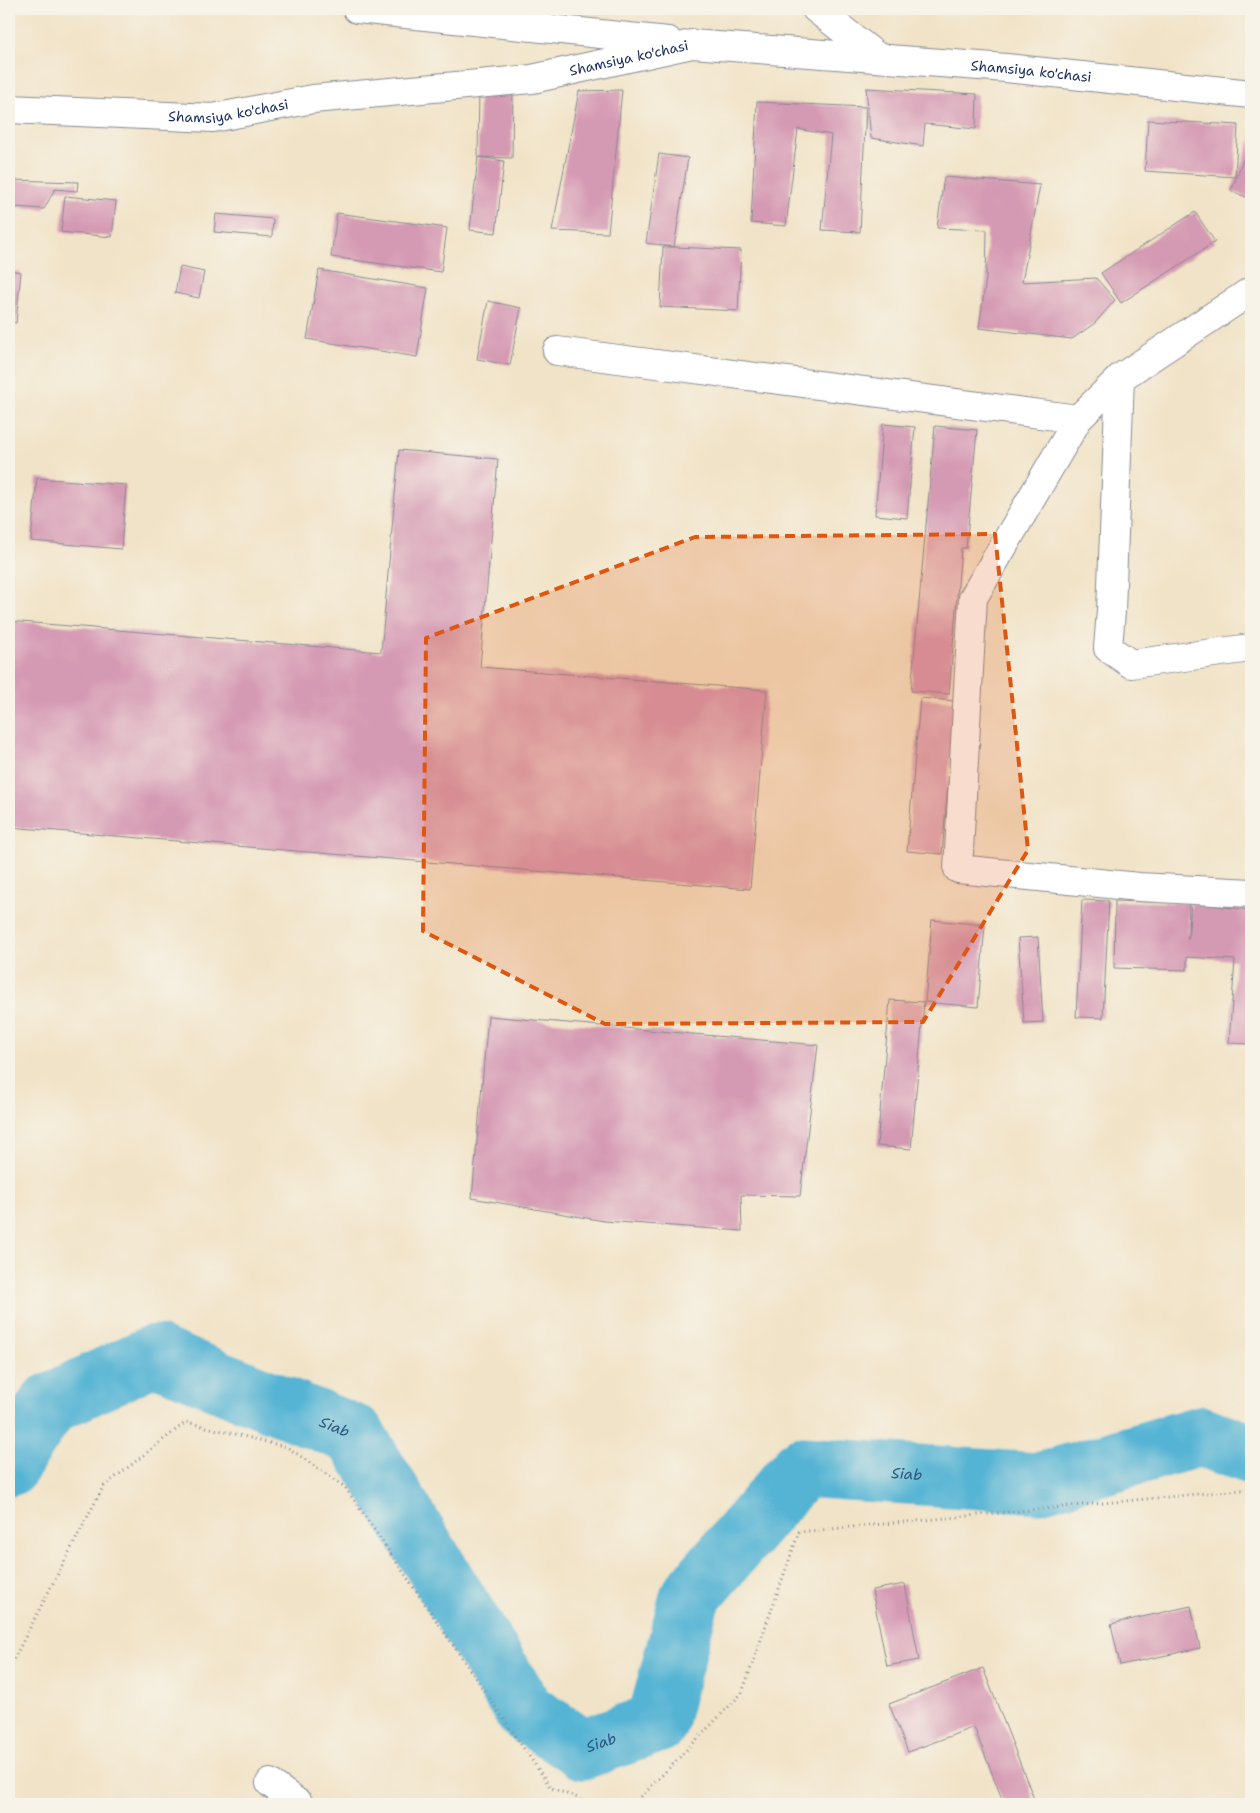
<svg xmlns="http://www.w3.org/2000/svg" width="1260" height="1813" font-family="'Shantell Sans',sans-serif">
	<style>
		.lines { fill: none; stroke-linecap: round; stroke-linejoin: round }
		.river { stroke: #55b4d4; stroke-width: 61 }
		.building { fill: #d59ab3 }
		.minor-casing { stroke: #868992; stroke-width: 30 }
		.path { stroke: #868992; stroke-width: 3; stroke-dasharray: 1 4; stroke-linecap: butt }
		.minor { stroke: #fff; stroke-width: 28 }
		.marked { fill: #de5710; fill-opacity: 0.2; stroke: #de5710; stroke-width: 4; stroke-dasharray: 10 6; stroke-linejoin: round }
		.labels { text-anchor: middle; dominant-baseline: central; stroke-width: 4; stroke-linejoin: round; paint-order: stroke }
		.street-label { font-size: 14px; fill: #1b2f5e; stroke: #f7f3e8 }
		.water-label { font-size: 15px; font-style: italic; fill: #2c5781; stroke: #f7f3e8 }
	</style>
	<rect width="100%" height="100%" fill="#f7f3e8"/>
	<filter id="ink" filterUnits="userSpaceOnUse"><feTurbulence type="fractalNoise" baseFrequency=".02" numOctaves="2"/><feDisplacementMap in="SourceGraphic" scale="10" xChannelSelector="R" yChannelSelector="G"/><feConvolveMatrix kernelMatrix="1 2 1 2 8 2 1 2 1" color-interpolation-filters="sRGB"/></filter>
	<filter id="wash" filterUnits="userSpaceOnUse"><feTurbulence type="fractalNoise" baseFrequency=".0096" numOctaves="4" result="noise"/><feDisplacementMap in="SourceGraphic" scale="20" xChannelSelector="R" yChannelSelector="G"/><feGaussianBlur stdDeviation="1.12" result="paint"/><feColorMatrix in="noise" values="0 0 0 0 0 0 0 0 0 0 0 0 0 0 0 0 0 1.4 0 .05"/><feComposite in="paint" operator="in"/></filter>
	<g filter="url(#wash)">
		<rect width="100%" height="100%" fill="#f1e3c7"/>
		<g class="lines">
			<path class="river" id="s1" d="M 9,1466 L 49,1404 L 154,1355 L 355,1435 L 525,1712 L 583,1749 L 657,1723 L 690,1597 L 802,1467 L 1039,1483 L 1200,1436 L 1251,1454"/>
		</g>
		<g id="blocks">
			<path class="building" d="M 479,87 L 513,87 L 512,158 L 478,157 L 504,161 L 496,233 L 470,230 L 478,157 Z
				M 866,88 L 977,94 L 976,129 L 925,124 L 923,146 L 871,138 Z
				M 622,90 L 608,233 L 552,231 L 579,91 Z
				M 757,102 L 866,107 L 860,232 L 822,230 L 831,135 L 798,129 L 786,226 L 751,223 Z
				M 1148,120 L 1238,125 L 1235,177 L 1145,171 Z
				M 1251,139 L 1251,199 L 1231,191 Z
				M 659,154 L 688,158 L 674,247 L 741,250 L 738,311 L 660,307 L 663,247 L 674,247 L 646,243 Z
				M 944,177 L 1040,185 L 1022,282 L 1096,278 L 1115,300 L 1095,323 L 1072,339 L 979,328 L 986,278 L 987,230 L 937,228 Z
				M 9,180 L 78,182 L 77,191 L 55,189 L 44,209 L 14,207 L 11,252 L 9,252 Z
				M 65,196 L 116,201 L 112,237 L 61,232 Z
				M 1195,212 L 1215,242 L 1121,303 L 1101,273 Z
				M 337,213 L 447,228 L 441,272 L 331,257 Z
				M 216,214 L 273,219 L 272,237 L 214,232 Z
				M 180,267 L 204,272 L 199,298 L 175,293 Z
				M 9,270 L 21,272 L 16,323 L 9,322 Z
				M 319,270 L 428,288 L 417,357 L 307,339 Z
				M 488,301 L 521,308 L 510,365 L 477,359 Z
				M 883,424 L 915,427 L 907,518 L 875,515 Z
				M 935,426 L 977,430 L 966,548 L 961,548 L 949,694 L 911,691 Z
				M 399,450 L 498,459 L 480,667 L 767,690 L 750,889 L 9,827 L 9,621 L 381,652 Z
				M 37,478 L 126,485 L 121,549 L 31,541 Z
				M 920,698 L 955,701 L 942,854 L 907,851 Z
				M 1082,900 L 1109,901 L 1103,1018 L 1076,1017 Z
				M 1115,901 L 1189,903 L 1188,939 L 1191,903 L 1251,910 L 1251,1034 L 1250,1044 L 1229,1043 L 1235,960 L 1187,957 L 1187,970 L 1114,968 Z
				M 932,920 L 985,925 L 978,1007 L 925,1002 Z
				M 1038,937 L 1043,1022 L 1024,1023 L 1018,938 Z
				M 890,1000 L 924,1002 L 911,1149 L 877,1146 Z
				M 488,1016 L 818,1045 L 800,1196 L 741,1195 L 742,1231 L 604,1221 L 472,1198 Z
				M 905,1584 L 919,1660 L 887,1666 L 872,1590 Z
				M 1191,1606 L 1200,1648 L 1120,1665 L 1111,1624 Z
				M 983,1668 L 1036,1804 L 1004,1804 L 974,1727 L 908,1752 L 889,1704 Z"/>
		</g>
	</g>
	<g filter="url(#ink)">
		<use href="#blocks" fill-opacity="0" stroke="#868992" stroke-width="1"/>
		<g class="lines">
			<g class="minor-casing">
				<g id="minor">
					<path d="M 357,9 L 668,41"/>
					<path d="M 816,9 L 879,58"/>
					<path id="s2" d="M 9,109 L 213,118 L 313,99 L 532,79 L 692,44 L 1006,68 L 1251,94"/>
					<path d="M 1251,291 L 1120,378 L 1078,419 L 973,598 L 958,869 L 1139,887 L 1251,893"/>
					<path d="M 557,351 L 1078,419"/>
					<path d="M 1120,378 L 1111,611 L 1108,648 L 1131,664 L 1251,648"/>
					<path d="M 270,1783 L 299,1804"/>
				</g>
			</g>
			<path class="path" d="M 9,1668 L 103,1487 L 186,1422 L 287,1447 L 345,1487 L 551,1788 L 594,1804
				M 634,1804 L 742,1693 L 799,1532 L 1251,1489"/>
			<use href="#minor" class="minor"/>
		</g>
	</g>
	<path class="marked" d="M 995,534 L 1028,850 L 923,1022 L 605,1024 L 423,931 L 426,638 L 695,537 Z"/>
	<g class="labels">
		<g class="street-label">
			<text stroke="none"><textPath href="#s2" startOffset="625">Shamsiya ko'chasi</textPath></text>
			<text stroke="none"><textPath href="#s2" startOffset="1030">Shamsiya ko'chasi</textPath></text>
			<text stroke="none"><textPath href="#s2" startOffset="220">Shamsiya ko'chasi</textPath></text>
		</g>
		<g class="water-label">
			<text stroke="none"><textPath href="#s1" startOffset="384">Siab</textPath></text>
			<text stroke="none"><textPath href="#s1" startOffset="1285">Siab</textPath></text>
			<text stroke="none"><textPath href="#s1" startOffset="819">Siab</textPath></text>
		</g>
	</g>
	<rect width="1260" height="1813" fill="none" stroke="#f7f3e8" stroke-width="30"/>
</svg>
